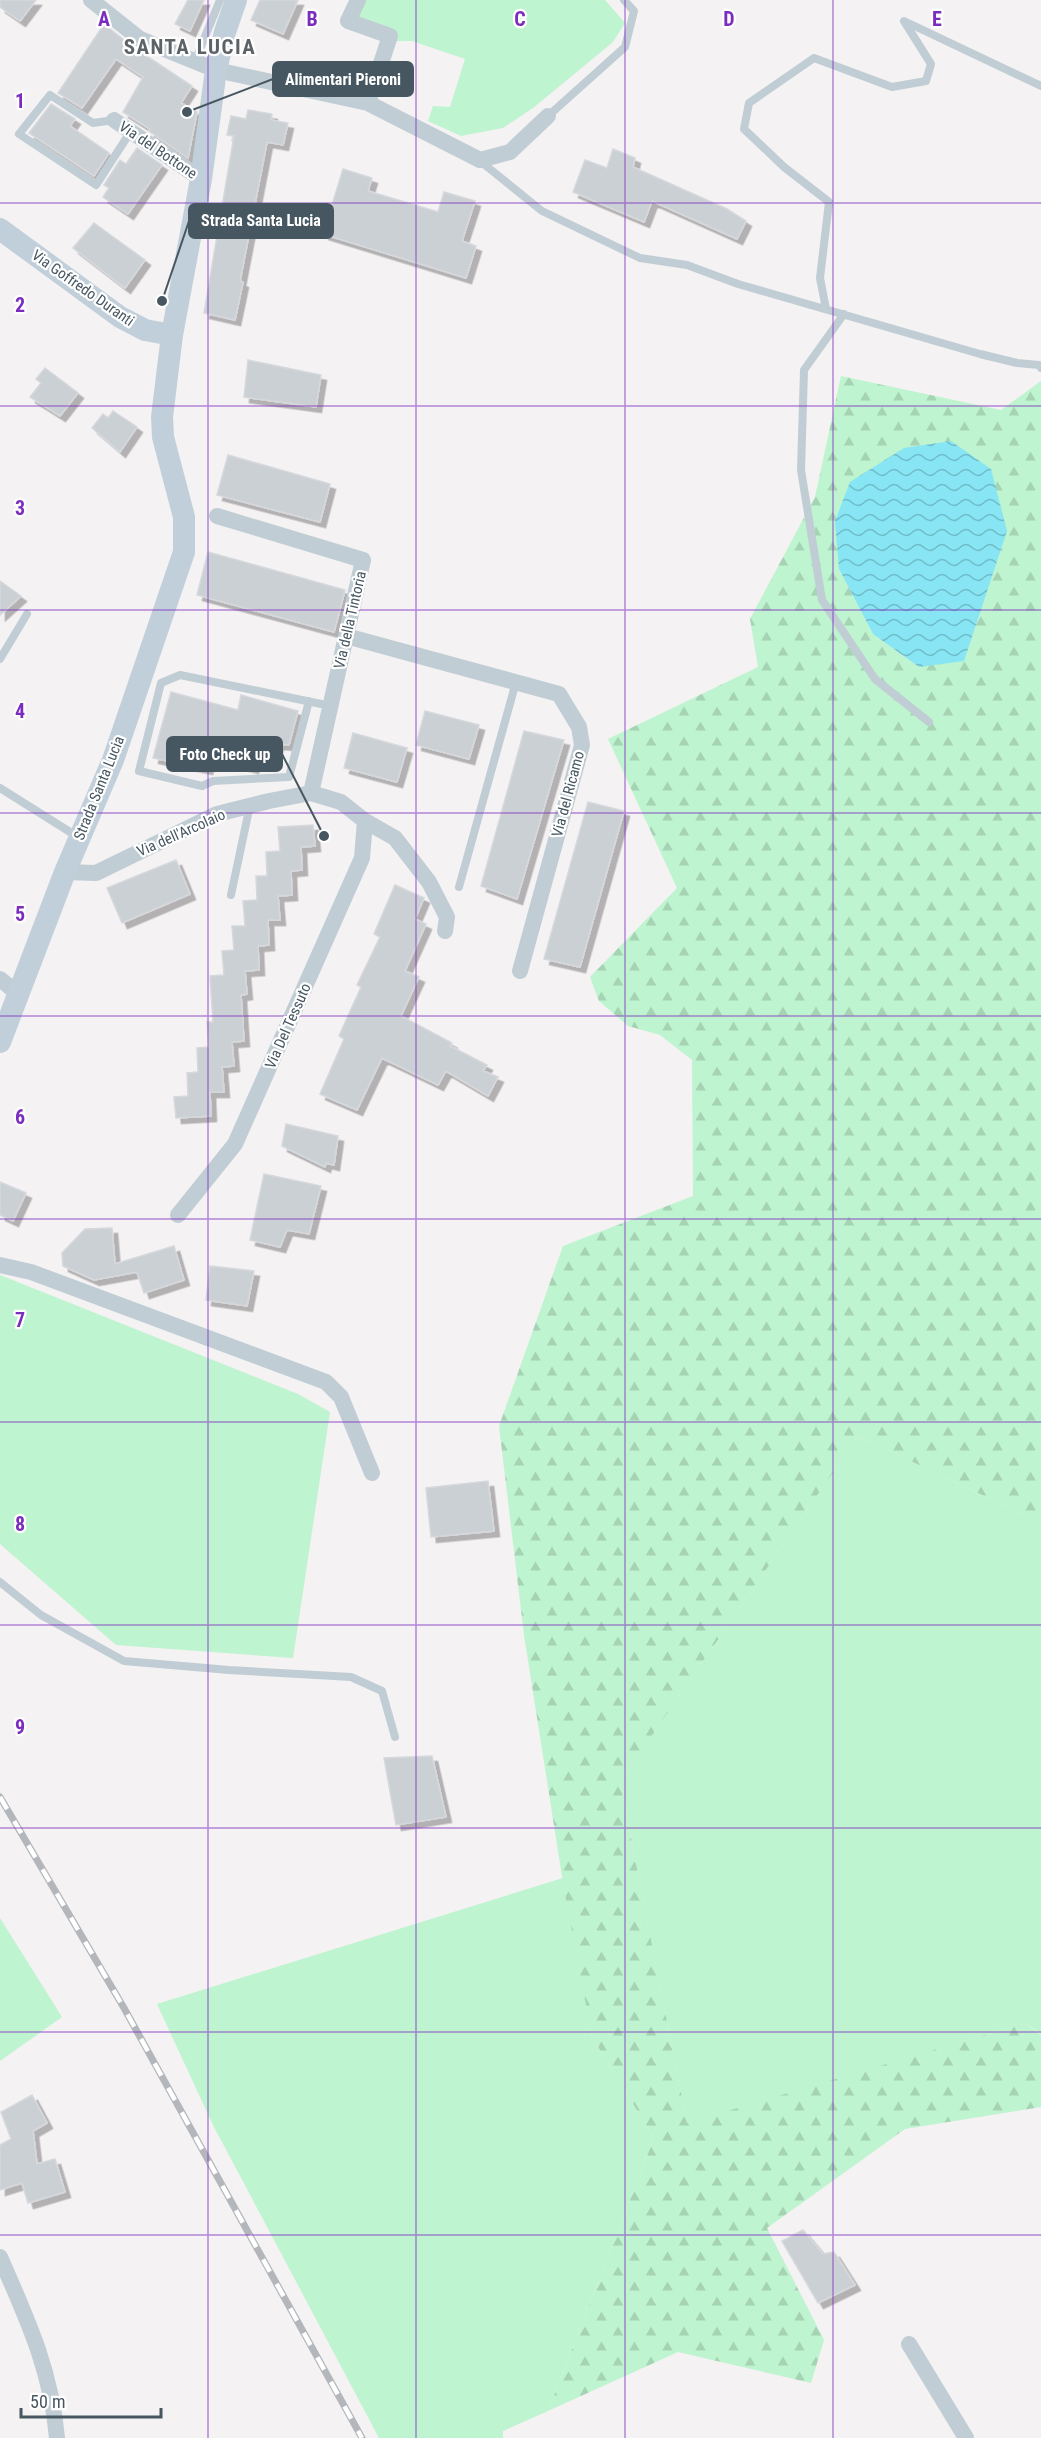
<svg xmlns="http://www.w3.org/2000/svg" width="1041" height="2438" font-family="'Roboto Condensed',sans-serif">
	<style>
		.green { fill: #bef4cf }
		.forest { fill: url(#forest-firs); fill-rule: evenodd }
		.water { fill: url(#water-waves) }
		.building { fill: #cbd0d4; stroke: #d5d8dd; stroke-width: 1.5; filter: url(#shadow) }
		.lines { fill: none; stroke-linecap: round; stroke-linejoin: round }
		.lane { stroke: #c1cdd4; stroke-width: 8 }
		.street { stroke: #c1cdd4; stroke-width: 16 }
		.secondary { stroke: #c1cfda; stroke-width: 22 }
		.rail-casing { stroke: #b3b7bc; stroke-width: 7 }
		.rail { stroke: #fff; stroke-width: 4.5; stroke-dasharray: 14; stroke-linecap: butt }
		.grid { fill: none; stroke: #7b2cbf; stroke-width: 1.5; stroke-opacity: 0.55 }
		.labels { text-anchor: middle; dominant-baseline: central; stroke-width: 4.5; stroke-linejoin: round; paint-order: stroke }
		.street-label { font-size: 15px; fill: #475761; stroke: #fff }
		.district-label { font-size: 21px; font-weight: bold; letter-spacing: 1.5px; fill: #5d6267; stroke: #fff }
		.grid-label { font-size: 20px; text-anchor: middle; font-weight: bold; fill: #7b2cbf; stroke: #fff; stroke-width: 4.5; stroke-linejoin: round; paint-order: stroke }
		.leader { fill: none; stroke: #475761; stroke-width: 2 }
		.callout-dot { fill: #475761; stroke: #fff; stroke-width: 2 }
		.callout { fill: #475761; stroke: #475761; stroke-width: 2 }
		.callout-label { font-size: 16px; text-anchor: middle; font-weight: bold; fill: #fff }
	</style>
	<defs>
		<pattern id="forest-firs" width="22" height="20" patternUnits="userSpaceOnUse" patternTransform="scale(1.5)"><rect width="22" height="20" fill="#bef4cf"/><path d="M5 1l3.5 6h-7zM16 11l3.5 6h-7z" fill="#a5d3b4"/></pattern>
		<pattern id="water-waves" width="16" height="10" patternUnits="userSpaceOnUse" patternTransform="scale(1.5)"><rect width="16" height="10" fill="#87e5f4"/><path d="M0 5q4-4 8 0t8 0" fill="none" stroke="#70bcc9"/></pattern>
		<filter id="shadow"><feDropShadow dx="5.5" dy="5.5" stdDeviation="0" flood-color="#0004"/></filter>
	</defs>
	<rect width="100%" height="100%" fill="#f4f2f2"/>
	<path class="green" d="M 362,0 L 605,0 L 625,23 L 613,42 L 533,108 L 503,128 L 461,136 L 428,121 L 433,106 L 450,107 L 465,59 L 412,41 L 394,41 L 353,19 Z
		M 0,1275 L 298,1394 L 330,1412 L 293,1658 L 116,1645 L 0,1544 Z
		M 858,1436 L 1041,1523 L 1041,2034 L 1025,2023 L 687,2124 L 620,1782 Z
		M 563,1878 L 592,2037 L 654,2138 L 548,2411 L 503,2431 L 503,2438 L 379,2438 L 213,2125 L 157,2004 Z
		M 0,1918 L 62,2017 L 0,2061 Z"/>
	<path class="forest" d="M 841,376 L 1001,410 L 1041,381 L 1041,1523 L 858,1436 L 620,1782 L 687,2123 L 1025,2023 L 1041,2035 L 1041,2107 L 905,2129 L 767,2228 L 824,2340 L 811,2383 L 678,2352 L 548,2411 L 654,2138 L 592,2037 L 564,1889 L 524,1635 L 499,1426 L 563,1246 L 693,1196 L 692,1060 L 660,1035 L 628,1026 L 599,1001 L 590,977 L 677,888 L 608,739 L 758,667 L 750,619 L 815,497 ZM 839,569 L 919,667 L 873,634 Z"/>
	<path class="water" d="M 951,441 L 991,469 L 1007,531 L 964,661 L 919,667 L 873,634 L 839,569 L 835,521 L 850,482 L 904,448 Z"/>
	<path class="building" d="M 0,0 L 36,0 L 20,21 L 0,7 Z
		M 188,0 L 204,0 L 190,31 L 175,24 Z
		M 260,0 L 298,0 L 283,34 L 251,20 Z
		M 104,24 L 133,47 L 192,86 L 181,103 L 197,112 L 188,158 L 149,131 L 150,129 L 123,112 L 143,77 L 116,59 L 82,108 L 58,93 Z
		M 51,104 L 75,119 L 70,126 L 109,153 L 94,176 L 29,133 Z
		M 248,110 L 272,114 L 271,120 L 288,123 L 283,145 L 267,142 L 240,281 L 243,282 L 235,320 L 204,313 L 234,136 L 227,135 L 231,116 L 246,119 Z
		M 137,148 L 162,165 L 128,214 L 103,197 L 109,188 L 104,185 L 120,160 L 126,164 Z
		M 613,149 L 635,158 L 633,167 L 727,209 L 746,221 L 737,239 L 652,201 L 644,222 L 573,192 L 585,160 L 607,168 Z
		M 343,169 L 372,178 L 368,191 L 438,212 L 444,192 L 475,201 L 462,241 L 476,246 L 466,278 L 323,234 Z
		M 94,223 L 145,260 L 125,288 L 73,248 Z
		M 248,360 L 321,375 L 316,407 L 244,397 Z
		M 45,368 L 78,393 L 60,416 L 30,397 L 41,383 L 36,379 Z
		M 113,411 L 137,427 L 120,452 L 92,428 L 103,414 L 108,418 Z
		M 228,455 L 330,484 L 320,522 L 217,495 Z
		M 208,552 L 345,590 L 334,632 L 197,595 Z
		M 0,581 L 21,596 L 0,615 Z
		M 171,692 L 238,710 L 241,695 L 298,711 L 289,745 L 278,744 L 274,758 L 257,754 L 253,768 L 211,757 L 207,769 L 153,758 Z
		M 425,711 L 479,725 L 469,759 L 416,745 Z
		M 524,731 L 564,740 L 517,899 L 481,886 Z
		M 353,733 L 407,748 L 397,782 L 344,768 Z
		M 588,802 L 624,811 L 580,967 L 544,959 Z
		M 313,825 L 315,846 L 301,847 L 302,870 L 291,871 L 292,895 L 278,896 L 280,920 L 268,920 L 269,945 L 258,946 L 259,970 L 245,971 L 247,994 L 241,995 L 244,1041 L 232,1042 L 234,1066 L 222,1067 L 224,1092 L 210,1092 L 211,1116 L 176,1118 L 174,1097 L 188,1096 L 187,1073 L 198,1072 L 197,1048 L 209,1047 L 207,1022 L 213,1022 L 210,976 L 224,975 L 222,951 L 234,950 L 232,926 L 245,926 L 243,901 L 257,900 L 256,876 L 267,876 L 266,852 L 280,851 L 278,827 Z
		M 176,860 L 190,894 L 122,923 L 107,888 Z
		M 395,885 L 424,898 L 415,919 L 426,924 L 405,971 L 419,977 L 401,1016 L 452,1043 L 450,1046 L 487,1065 L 483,1071 L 498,1077 L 488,1096 L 446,1071 L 438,1085 L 382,1058 L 357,1110 L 320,1094 L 344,1039 L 339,1036 L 361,987 L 357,985 L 380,937 L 374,934 Z
		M 286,1124 L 338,1136 L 334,1165 L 326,1163 L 325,1167 L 282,1146 Z
		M 264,1174 L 321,1186 L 309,1234 L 287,1230 L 280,1247 L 250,1240 Z
		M 0,1182 L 26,1193 L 13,1221 L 0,1215 Z
		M 112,1228 L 115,1264 L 174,1246 L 184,1280 L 144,1293 L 137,1272 L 94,1280 L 63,1266 L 62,1253 L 85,1229 Z
		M 210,1266 L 254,1271 L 247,1306 L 206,1300 Z
		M 488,1481 L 494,1531 L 431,1537 L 426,1488 Z
		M 432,1756 L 446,1817 L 396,1825 L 384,1758 Z
		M 32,2095 L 47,2123 L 33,2131 L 37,2164 L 55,2159 L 65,2192 L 28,2203 L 22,2183 L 0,2190 L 0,2145 L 11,2139 L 1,2112 Z
		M 803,2230 L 823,2254 L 834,2252 L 855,2285 L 818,2303 L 782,2241 Z"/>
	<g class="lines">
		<path class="lane" d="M 195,61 L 220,0
			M 548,116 L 625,47 L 634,11 L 624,0
			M 114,120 L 93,123 L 50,95 L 19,134 L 96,185 L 131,131
			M 480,161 L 542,211 L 640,258 L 687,265 L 738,284 L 980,354 L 1017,363 L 1039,365 L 1041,368
			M 826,309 L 820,278 L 829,202 L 784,167 L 744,129 L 749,103 L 814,58 L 892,87 L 926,81 L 931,64 L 904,21 L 1041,86
			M 844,314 L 804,370 L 801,470 L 822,600 L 875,679 L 929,722
			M 0,659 L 27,614
			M 309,701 L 289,777 L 213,781 L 202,786 L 139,771 L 161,683 L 180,675 L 331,706
			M 0,788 L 78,837
			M 459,887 L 516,682
			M 231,895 L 250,805
			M 0,1582 L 41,1615 L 124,1661 L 229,1670 L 351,1677 L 382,1691 L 395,1737"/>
		<path class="street" d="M 91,0 L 140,39 L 216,70 L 368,103 L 480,160 L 510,152 L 548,116
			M 358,0 L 348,21 L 390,36 L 368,103
			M 114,120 L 201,179
			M 217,516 L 363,560 L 311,793
			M 346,636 L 559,694 L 579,727 L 582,745 L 520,971
			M 65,872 L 96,873 L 217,814 L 269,801 L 311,793 L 341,802 L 365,821 L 395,838 L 429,882 L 447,917 L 445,931
			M 0,979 L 17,993
			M 178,1215 L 235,1144 L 362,858 L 365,821
			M 0,1265 L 31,1272 L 326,1382 L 341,1397 L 372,1473
			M 0,2257 C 27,2319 51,2369 57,2438
			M 909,2344 L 966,2438"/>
		<path class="secondary" d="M 0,229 L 120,317 L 145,330 L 172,335
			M 0,1042 L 65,872 L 113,760 L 184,552 L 184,517 L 163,437 L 162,417 L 172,335 L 201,179 L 216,70 L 225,32 L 236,0"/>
		<g class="rail-casing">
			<path id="rail" d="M 0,1797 L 124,2008 L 362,2438"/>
		</g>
		<use href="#rail" class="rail"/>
	</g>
	<path class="grid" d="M 208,0 L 208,2438M 416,0 L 416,2438M 625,0 L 625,2438M 833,0 L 833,2438M 0,203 L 1041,203M 0,406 L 1041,406M 0,610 L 1041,610M 0,813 L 1041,813M 0,1016 L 1041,1016M 0,1219 L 1041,1219M 0,1422 L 1041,1422M 0,1625 L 1041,1625M 0,1828 L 1041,1828M 0,2032 L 1041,2032M 0,2235 L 1041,2235"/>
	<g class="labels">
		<g class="street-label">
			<text transform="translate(158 150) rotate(34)">Via del Bottone</text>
			<text transform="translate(83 288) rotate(35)">Via Goffredo Duranti</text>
			<text transform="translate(350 620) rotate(-77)">Via della Tintoria</text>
			<text transform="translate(99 788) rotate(-68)">Strada Santa Lucia</text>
			<text transform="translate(568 794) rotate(-75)">Via del Ricamo</text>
			<text transform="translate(181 833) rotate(-24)">Via dell'Arcolaio</text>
			<text transform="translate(288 1026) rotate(-66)">Via Del Tessuto</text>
		</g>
		<g class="district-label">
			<text x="190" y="47">SANTA LUCIA</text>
		</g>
	</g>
	<g class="grid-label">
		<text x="104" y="26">A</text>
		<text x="312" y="26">B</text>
		<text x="520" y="26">C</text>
		<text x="729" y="26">D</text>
		<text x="937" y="26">E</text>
		<text x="20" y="108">1</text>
		<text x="20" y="312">2</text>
		<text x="20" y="515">3</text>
		<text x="20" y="718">4</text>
		<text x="20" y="921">5</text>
		<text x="20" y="1124">6</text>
		<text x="20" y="1327">7</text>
		<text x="20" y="1531">8</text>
		<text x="20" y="1734">9</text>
	</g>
	<path class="leader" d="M187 112L273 79M162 301L189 221M324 836L282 754"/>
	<g class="callout-dot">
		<circle cx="187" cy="112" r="6"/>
		<circle cx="162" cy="301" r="6"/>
		<circle cx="324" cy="836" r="6"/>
	</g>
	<g class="callout">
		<rect x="273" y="62" width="140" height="34" rx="6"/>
		<rect x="189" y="204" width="144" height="34" rx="6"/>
		<rect x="167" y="737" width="115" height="34" rx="6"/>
	</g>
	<g class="callout-label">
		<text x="343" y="85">Alimentari Pieroni</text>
		<text x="261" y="226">Strada Santa Lucia</text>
		<text x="225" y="760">Foto Check up</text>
	</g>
	<path d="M21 2408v9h140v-9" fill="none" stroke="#475761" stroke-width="3"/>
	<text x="30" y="2408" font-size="18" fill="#475761" stroke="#ffffff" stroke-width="4.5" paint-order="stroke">50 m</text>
</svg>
